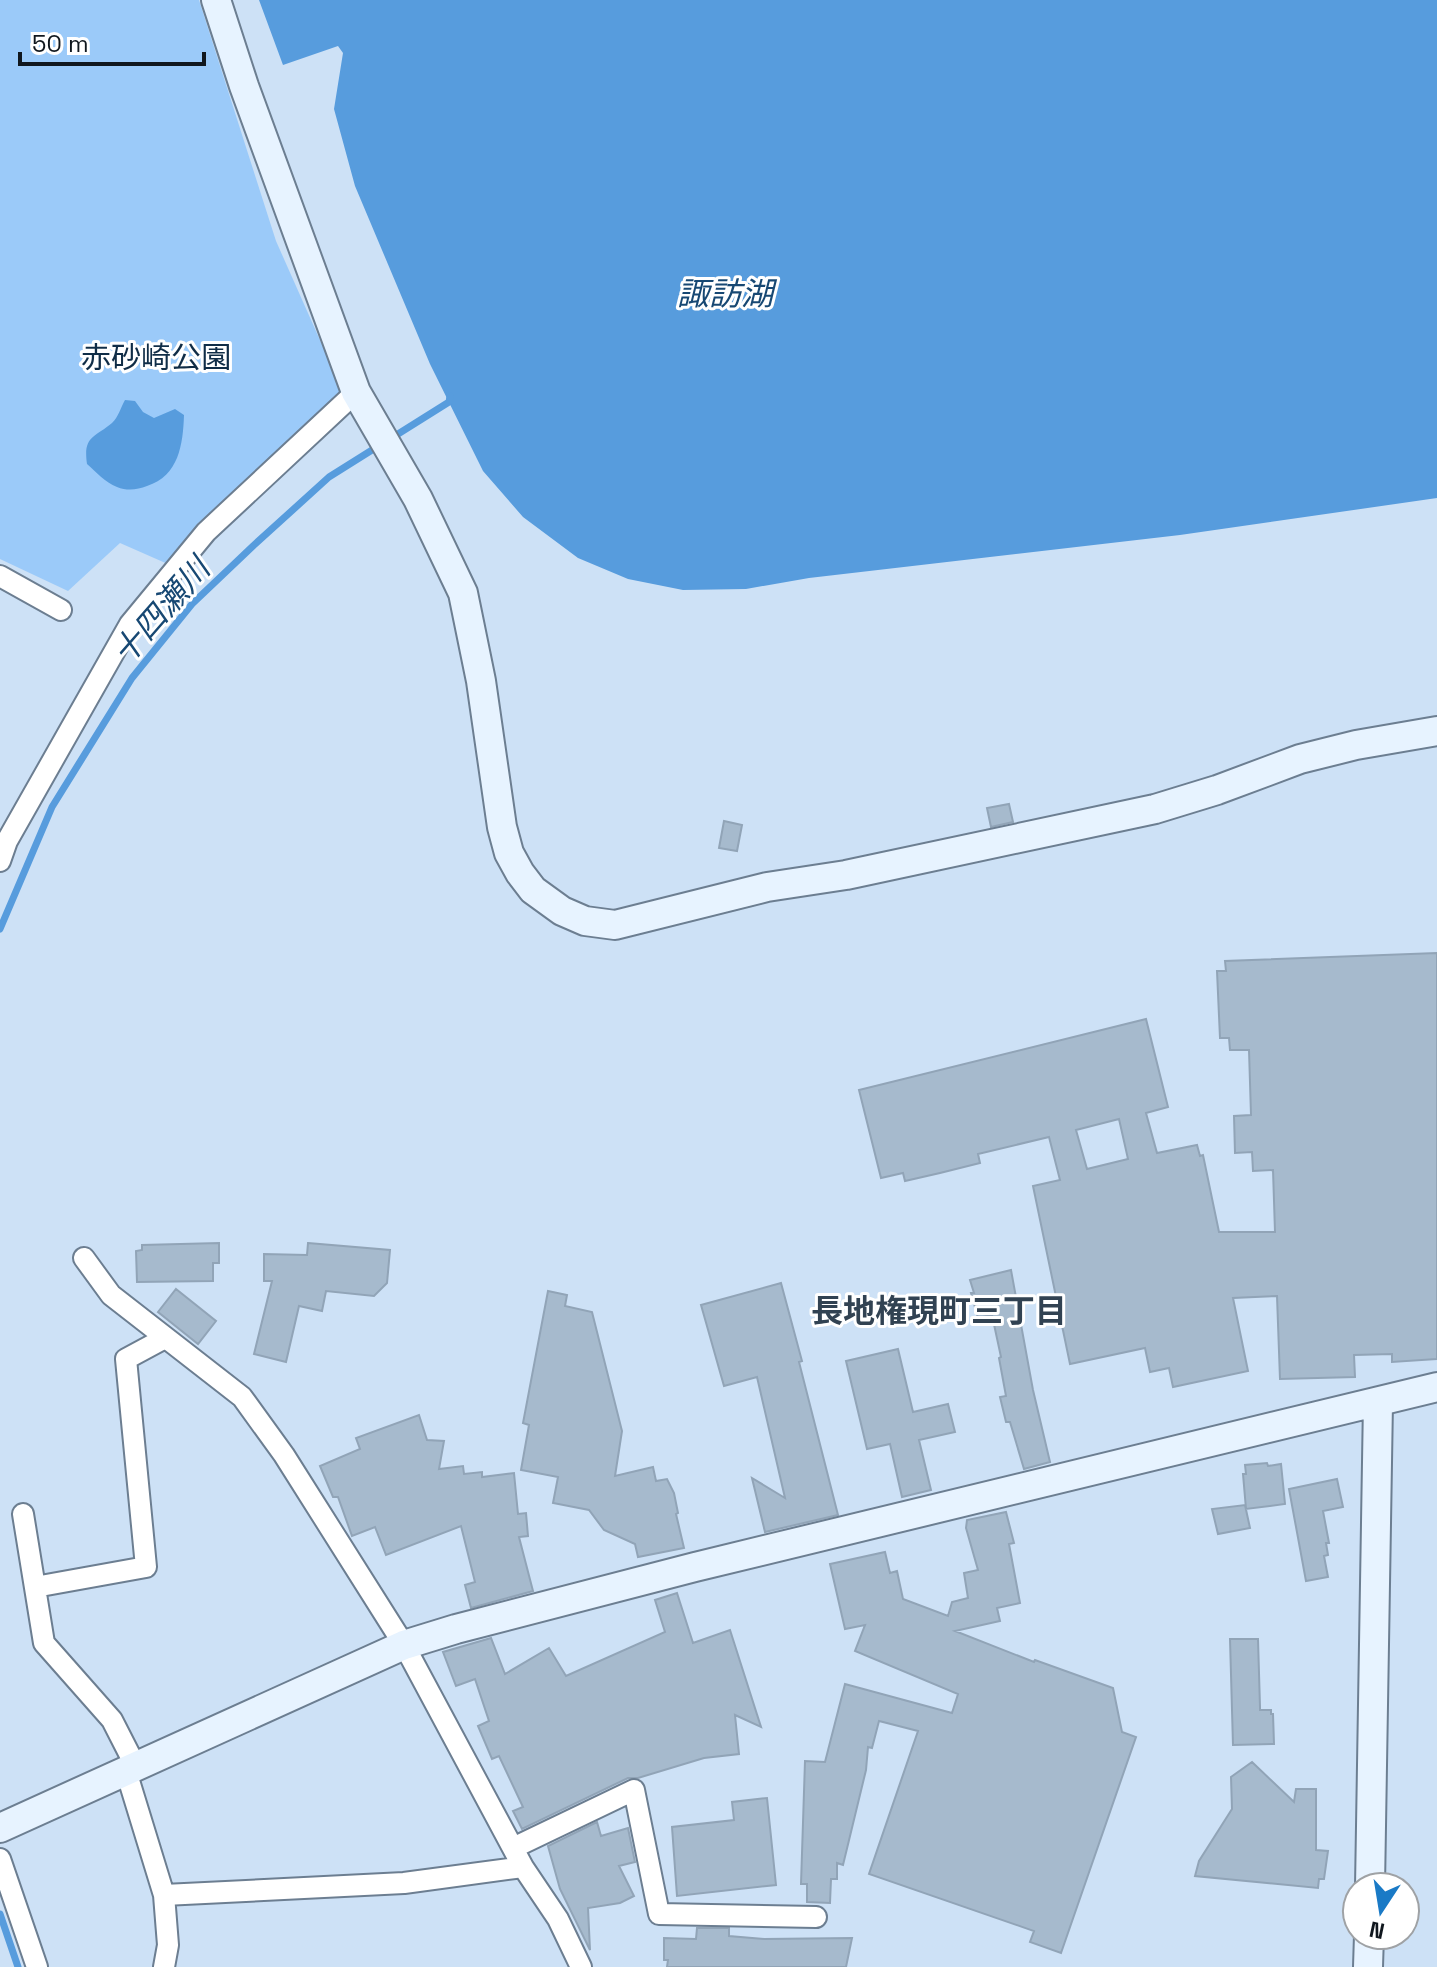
<svg xmlns="http://www.w3.org/2000/svg" width="1437" height="1967" font-family="'Space Grotesk','Noto Sans JP',sans-serif">
	<style>
		.green { fill: #9bcaf9 }
		.water { fill: #579cdd }
		.lines { fill: none; stroke-linecap: round; stroke-linejoin: round }
		.stream { stroke: #579cdd; stroke-width: 7 }
		.building { fill: #a6bacd; stroke: #91a4b7; stroke-width: 2; fill-rule: evenodd }
		.street-casing { stroke: #6c7e91; stroke-width: 24 }
		.secondary-casing { stroke: #6c7e91; stroke-width: 32 }
		.street { stroke: #fff; stroke-width: 20 }
		.secondary { stroke: #e7f3ff; stroke-width: 28 }
		.labels { text-anchor: middle; dominant-baseline: central; stroke-width: 6; stroke-linejoin: round; paint-order: stroke }
		.park-label { font-size: 30px; fill: #102d47; stroke: #fff }
		.water-label { font-size: 32px; font-style: italic; fill: #174873; stroke: #fff }
		.neighbourhood-label { font-size: 32px; font-weight: bold; fill: #314252; stroke: #fff }
	</style>
	<rect width="100%" height="100%" fill="#cde1f6"/>
	<path class="green" d="M 0,0 L 199,0 L 276,241 L 343,392 L 170,565 L 120,543 L 68,591 L 0,559 Z"/>
	<path class="water" d="M 259,0 L 1437,0 L 1437,498 L 1180,535 L 809,578 L 746,589 L 683,590 L 628,579 L 578,558 L 523,517 L 483,471 L 430,364 L 355,186 L 334,109 L 343,53 L 338,46 L 283,65 Z
		M 125,400 L 135,401 L 143,412 L 154,418 L 175,409 L 184,415 C 183,444 179,476 147,486 C 137,490 127,491 117,487 C 105,482 96,472 87,464 C 83,436 94,438 112,423 C 118,418 121,407 125,400 Z"/>
	<g class="lines">
		<path class="stream" d="M 390,439 L 449,402 L 450,396
			M 0,929 L 52,807 L 132,678 L 192,604 L 253,546 L 329,477 L 380,445
			M 0,1914 L 18,1967"/>
	</g>
	<path class="building" d="M 1009,804 L 1013,822 L 991,827 L 987,808 Z
		M 724,821 L 742,825 L 737,851 L 719,848 Z
		M 1437,953 L 1437,1359 L 1392,1362 L 1392,1354 L 1354,1355 L 1355,1377 L 1280,1379 L 1277,1296 L 1233,1298 L 1248,1371 L 1173,1387 L 1169,1368 L 1150,1372 L 1145,1348 L 1070,1364 L 1033,1186 L 1060,1180 L 1049,1137 L 978,1154 L 980,1163 L 940,1173 L 905,1181 L 903,1173 L 881,1178 L 859,1090 L 1146,1019 L 1168,1107 L 1146,1113 L 1157,1153 L 1197,1145 L 1200,1156 L 1203,1155 L 1219,1232 L 1275,1232 L 1273,1170 L 1253,1171 L 1252,1152 L 1235,1153 L 1234,1116 L 1251,1115 L 1249,1050 L 1230,1050 L 1229,1038 L 1220,1038 L 1217,971 L 1226,971 L 1225,961 ZM 1119,1119 L 1128,1159 L 1087,1169 L 1076,1130 Z
		M 219,1243 L 219,1263 L 213,1263 L 213,1281 L 137,1282 L 136,1251 L 142,1250 L 142,1245 Z
		M 308,1243 L 390,1250 L 387,1283 L 374,1296 L 326,1291 L 322,1311 L 299,1306 L 286,1362 L 254,1354 L 272,1281 L 264,1281 L 264,1254 L 307,1255 Z
		M 1011,1270 L 1033,1390 L 1050,1462 L 1024,1469 L 1010,1422 L 1006,1422 L 1000,1397 L 1006,1396 L 999,1358 L 1001,1357 L 992,1315 L 978,1318 L 971,1293 L 974,1293 L 970,1280 Z
		M 781,1283 L 802,1361 L 799,1362 L 838,1515 L 765,1532 L 752,1478 L 785,1498 L 757,1377 L 724,1386 L 701,1305 Z
		M 176,1289 L 216,1321 L 198,1344 L 158,1312 Z
		M 548,1291 L 567,1295 L 565,1306 L 592,1312 L 622,1431 L 615,1476 L 653,1467 L 656,1481 L 667,1479 L 674,1493 L 678,1513 L 676,1514 L 684,1548 L 638,1557 L 635,1544 L 604,1530 L 589,1510 L 553,1503 L 558,1477 L 521,1470 L 529,1425 L 523,1423 Z
		M 898,1349 L 913,1412 L 948,1404 L 955,1432 L 919,1440 L 931,1490 L 902,1497 L 890,1444 L 867,1449 L 846,1361 Z
		M 419,1415 L 427,1440 L 444,1441 L 439,1469 L 463,1466 L 464,1474 L 482,1472 L 482,1477 L 514,1473 L 518,1514 L 526,1513 L 528,1536 L 519,1537 L 533,1591 L 471,1608 L 465,1585 L 475,1582 L 461,1526 L 386,1555 L 375,1527 L 352,1536 L 338,1497 L 333,1497 L 320,1466 L 360,1449 L 356,1438 Z
		M 1267,1463 L 1268,1466 L 1281,1464 L 1285,1504 L 1246,1509 L 1243,1474 L 1246,1474 L 1245,1465 Z
		M 1337,1479 L 1343,1507 L 1323,1511 L 1329,1543 L 1326,1543 L 1328,1555 L 1324,1556 L 1328,1577 L 1306,1581 L 1289,1489 Z
		M 1245,1505 L 1250,1528 L 1218,1534 L 1212,1509 Z
		M 1006,1512 L 1014,1543 L 1009,1544 L 1020,1603 L 997,1608 L 1000,1621 L 955,1631 L 1034,1662 L 1035,1660 L 1113,1688 L 1122,1732 L 1136,1737 L 1061,1953 L 1030,1942 L 1034,1931 L 869,1874 L 918,1731 L 879,1721 L 872,1748 L 868,1747 L 866,1770 L 843,1865 L 837,1863 L 837,1879 L 831,1879 L 830,1903 L 807,1902 L 807,1884 L 801,1884 L 805,1761 L 825,1762 L 845,1684 L 952,1713 L 958,1694 L 855,1651 L 865,1625 L 845,1629 L 830,1564 L 885,1552 L 890,1573 L 897,1571 L 903,1599 L 948,1616 L 952,1602 L 968,1598 L 964,1573 L 978,1570 L 966,1528 L 967,1520 Z
		M 677,1593 L 693,1643 L 730,1630 L 761,1727 L 735,1715 L 739,1754 L 704,1758 L 638,1778 L 628,1778 L 522,1829 L 513,1811 L 523,1807 L 499,1756 L 492,1759 L 478,1726 L 489,1721 L 475,1679 L 456,1686 L 443,1652 L 491,1638 L 505,1674 L 549,1648 L 566,1676 L 665,1632 L 655,1600 Z
		M 1230,1639 L 1258,1639 L 1260,1707 L 1260,1710 L 1271,1710 L 1271,1714 L 1273,1714 L 1274,1744 L 1233,1745 Z
		M 1252,1762 L 1294,1802 L 1296,1789 L 1316,1789 L 1316,1850 L 1328,1851 L 1324,1879 L 1319,1879 L 1318,1888 L 1195,1876 L 1199,1861 L 1232,1809 L 1231,1777 Z
		M 767,1798 L 776,1885 L 677,1896 L 672,1827 L 734,1820 L 732,1802 Z
		M 597,1822 L 601,1836 L 628,1828 L 635,1862 L 619,1866 L 634,1896 L 620,1903 L 588,1908 L 590,1950 L 560,1889 L 548,1846 Z
		M 697,1928 L 729,1928 L 729,1936 L 764,1939 L 852,1938 L 846,1967 L 667,1967 L 668,1960 L 664,1960 L 664,1938 L 696,1939 Z"/>
	<g class="lines">
		<g class="street-casing">
			<path id="street" d="M 0,576 L 61,610
				M 0,861 L 7,841 L 130,624 L 206,532 L 356,392
				M 84,1258 L 111,1295 L 242,1397 L 284,1455 L 404,1645 L 523,1867 L 558,1919 L 581,1967
				M 23,1514 L 44,1643 L 112,1720 L 136,1767
				M 35,1587 L 146,1567 L 126,1359 L 165,1338
				M 126,1771 L 164,1895 L 404,1883 L 523,1867
				M 513,1848 L 634,1790 L 659,1914 L 816,1917
				M 0,1859 L 37,1967
				M 164,1895 L 168,1945 L 164,1967"/>
		</g>
		<g class="secondary-casing">
			<path id="secondary" d="M 216,0 L 244,86 L 356,392 L 418,499 L 463,593 L 481,681 L 502,827 L 509,853 L 520,873 L 533,890 L 562,911 L 585,921 L 615,925 L 767,887 L 846,875 L 1155,809 L 1217,790 L 1300,759 L 1356,745 L 1437,731
				M 0,1828 L 404,1645 L 456,1629 L 695,1567 L 1437,1387
				M 1370,1887 L 1378,1402
				M 1368,1967 L 1369,1935"/>
		</g>
		<use href="#street" class="street"/>
		<use href="#secondary" class="secondary"/>
	</g>
	<g class="labels">
		<g class="park-label">
			<text x="156" y="357">赤砂崎公園</text>
		</g>
		<g class="water-label">
			<text x="725" y="294">諏訪湖</text>
			<text transform="translate(161 611) rotate(-49)">十四瀬川</text>
		</g>
		<g class="neighbourhood-label">
			<text x="939" y="1311">長地権現町三丁目</text>
		</g>
	</g>
	<g transform="translate(1381 1911) rotate(192)"><circle r="38" fill="#ffffff" stroke="#9fa2a5" stroke-width="2"/>
	<path d="M0-6L14 30L0 20L-14 30Z" fill="#1a7ac6"/>
	<text y="-12" font-size="22" font-weight="bold" text-anchor="middle" fill="#10171e">N</text>
	</g>
	<path d="M20 52v12h184v-12" fill="none" stroke="#10171e" stroke-width="4"/>
	<text x="32" y="52" font-size="24" fill="#10171e" stroke="#ffffff" stroke-width="6" paint-order="stroke">50 m</text>
</svg>
